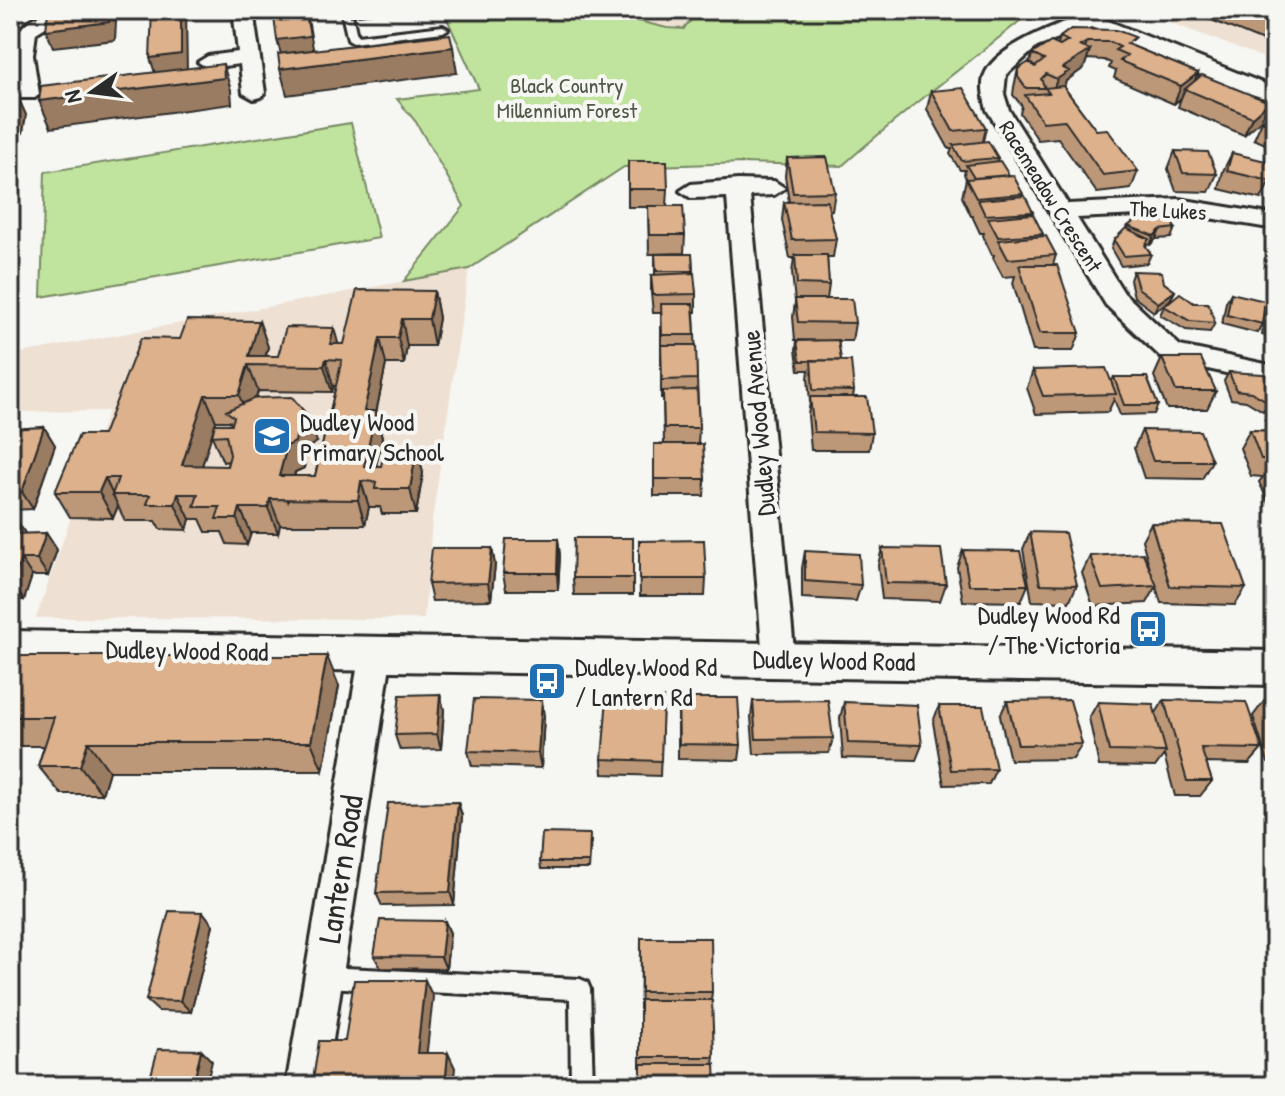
<svg xmlns="http://www.w3.org/2000/svg" width="1285" height="1096" font-family="'Patrick Hand',sans-serif">
	<style>
		.built { fill: #eee1d3 }
		.green { fill: #c0e49d; stroke: #768864; stroke-width: 2 }
		.lines { fill: none; stroke-linecap: round; stroke-linejoin: round }
		.service-casing { stroke: #2b2b2b; stroke-width: 6 }
		.minor-casing { stroke: #2b2b2b; stroke-width: 6 }
		.tertiary-casing { stroke: #2b2b2b; stroke-width: 6 }
		.service { fill: #f6f6f2; fill-rule: evenodd }
		.minor { fill: #f6f6f2; fill-rule: evenodd }
		.tertiary { fill: #f6f6f2; fill-rule: evenodd }
		.wall { fill: #bd9878; stroke: #2b2b2b; stroke-width: 2; fill-rule: evenodd }
		.shaded-wall { fill: #9a7c62; stroke: #2b2b2b; stroke-width: 2 }
		.building { fill: #dcb18c; stroke: #2b2b2b; stroke-width: 2; fill-rule: evenodd }
		.labels { text-anchor: middle; dominant-baseline: central; stroke-width: 8; stroke-linejoin: round; paint-order: stroke }
		.far-park-label { font-size: 22px; fill: #505948; stroke: #f6f6f2 }
		.far-street-label { font-size: 22px; fill: #2b2b2b; stroke: #f6f6f2 }
		.poi-label { font-size: 26px; fill: #2b2b2b; stroke: #f6f6f2; text-anchor: start }
		.street-label { font-size: 26px; fill: #2b2b2b; stroke: #f6f6f2 }
		.near-street-label { font-size: 32px; fill: #2b2b2b; stroke: #f6f6f2 }
	</style>
	<rect width="100%" height="100%" fill="#f6f6f2"/>
	<filter id="ink" filterUnits="userSpaceOnUse"><feTurbulence type="fractalNoise" baseFrequency=".0125" numOctaves="2"/><feDisplacementMap in="SourceGraphic" scale="16" xChannelSelector="R" yChannelSelector="G"/><feConvolveMatrix kernelMatrix="1 2 1 2 8 2 1 2 1" color-interpolation-filters="sRGB"/></filter>
	<g filter="url(#ink)">
		<path class="built" d="M 593,10 L 699,10 L 684,29 L 667,28 Z
			M 1137,10 L 1275,10 L 1275,62 Z
			M 469,269 L 432,521 L 424,619 L 36,618 L 108,411 L 10,412 L 10,386 L 15,364 L 10,363 L 10,355 Z"/>
		<path class="green" d="M 443,10 L 593,10 L 667,28 L 684,29 L 699,10 L 777,10 L 794,22 L 799,10 L 1033,10 C 969,63 903,111 842,166 L 743,163 L 624,167 L 469,269 L 404,281 L 464,206 L 416,122 L 397,99 L 479,89 Z
			M 351,123 L 379,238 L 41,297 L 45,172 Z"/>
		<g class="lines">
			<g class="service-casing">
				<path id="service" d="M 341,10 L 351,10 L 357,36 L 443,26 L 448,29 L 443,32 L 353,43 L 348,40 Z
					M 324,967 L 580,979 L 587,982 L 590,989 L 593,1086 L 571,1086 L 570,999 L 324,987 L 317,984 L 314,977 L 317,970 Z"/>
			</g>
			<g class="minor-casing">
				<path id="minor" d="M 55,10 L 96,10 L 93,14 L 52,23 L 36,33 L 33,55 L 39,94 L 35,98 L 21,98 C 15,90 15,78 14,68 C 11,33 22,19 55,10 Z
					M 233,10 L 253,10 L 265,93 L 261,97 L 254,99 L 243,93 L 240,64 L 208,68 L 198,62 L 208,56 L 238,52 Z
					M 1091,14 L 1275,88 L 1275,101 L 1234,89 L 1091,27 L 1037,47 L 1006,75 L 1004,94 L 1009,110 L 1068,204 L 1179,199 L 1275,215 L 1275,229 L 1179,213 L 1077,218 L 1124,293 L 1180,346 L 1275,366 L 1275,384 L 1163,359 L 1106,305 L 987,110 C 984,98 980,84 986,72 C 999,45 1063,21 1091,14 Z
					M 738,180 L 774,181 L 785,188 L 774,195 L 750,196 L 795,660 L 790,670 L 779,674 L 768,670 L 763,660 L 727,197 L 691,198 L 680,191 L 691,184 Z
					M 376,639 L 387,642 L 392,652 L 326,1086 L 286,1086 L 360,652 L 365,642 Z"/>
			</g>
			<g class="tertiary-casing">
				<path id="tertiary" d="M 10,631 L 1275,651 L 1275,685 L 10,665 Z"/>
			</g>
			<use href="#service" class="service"/>
			<use href="#minor" class="minor"/>
			<use href="#tertiary" class="tertiary"/>
		</g>
		<path class="wall" d="M 635,10 L 680,10 L 670,20 Z
			M 1187,10 L 1275,10 L 1275,46 Z
			M 1071,29 L 1132,46 L 1198,73 L 1195,81 L 1261,120 L 1244,135 L 1178,107 L 1181,98 L 1174,104 L 1114,78 L 1116,71 L 1109,68 L 1111,63 L 1104,60 L 1087,59 L 1084,68 L 1066,81 L 1064,87 L 1096,130 L 1138,171 L 1131,189 L 1097,193 L 1058,138 L 1038,140 L 1020,113 L 1022,106 L 1013,95 L 1014,87 L 1018,69 L 1030,63 L 1032,54 L 1058,45 L 1060,37 Z
			M 931,91 L 986,128 L 983,141 L 998,158 L 997,161 L 1023,194 L 1022,196 L 1033,212 L 1032,214 L 1043,234 L 1043,236 L 1056,255 L 1053,265 L 1080,333 L 1073,351 L 1033,351 L 1013,283 L 1015,276 L 1003,277 L 993,258 L 994,255 L 992,255 L 983,236 L 984,233 L 980,233 L 973,218 L 973,216 L 971,216 L 962,197 L 966,179 L 964,174 L 965,170 L 960,170 L 950,154 L 952,149 L 949,149 L 927,109 Z
			M 1275,110 L 1275,146 L 1274,148 L 1254,139 L 1262,121 Z
			M 1175,151 L 1217,174 L 1209,192 L 1176,191 L 1168,169 Z
			M 1232,153 L 1270,181 L 1261,199 L 1219,189 L 1223,171 Z
			M 787,158 L 835,192 L 832,210 L 829,211 L 836,239 L 833,257 L 827,257 L 829,285 L 827,299 L 855,323 L 852,341 L 838,341 L 841,361 L 854,391 L 853,397 L 872,433 L 869,450 L 811,450 L 808,415 L 810,402 L 808,378 L 809,370 L 799,370 L 796,350 L 797,341 L 830,341 L 795,340 L 793,317 L 795,302 L 792,273 L 794,258 L 790,258 L 782,220 L 784,202 L 789,202 L 785,176 Z
			M 628,161 L 668,189 L 667,206 L 685,235 L 684,253 L 649,254 L 648,207 L 628,207 Z
			M 1128,226 L 1175,228 L 1171,238 L 1156,239 L 1150,245 L 1147,244 L 1146,247 L 1151,254 L 1147,263 L 1121,266 L 1111,249 L 1114,240 L 1127,229 Z
			M 655,254 L 692,254 L 693,273 L 696,294 L 696,312 L 694,312 L 697,379 L 699,428 L 698,444 L 705,479 L 704,496 L 654,496 L 654,444 L 664,444 L 663,398 L 661,398 L 661,313 L 653,313 L 651,293 L 651,275 L 655,275 Z
			M 1133,271 L 1164,283 L 1175,291 L 1170,300 L 1154,312 L 1134,297 L 1130,280 Z
			M 434,291 L 439,318 L 434,346 L 407,346 L 404,364 L 386,364 L 376,413 L 382,437 L 376,466 L 381,466 L 417,447 L 423,473 L 416,514 L 382,514 L 380,507 L 369,507 L 365,525 L 280,525 L 278,533 L 251,533 L 247,545 L 227,544 L 222,532 L 206,532 L 200,519 L 190,519 L 187,530 L 160,529 L 156,521 L 125,521 L 118,506 L 113,518 L 70,517 L 55,492 L 103,435 L 180,339 L 259,321 L 268,347 L 266,356 L 278,356 L 338,344 L 344,344 ZM 333,386 L 336,386 L 315,476 L 295,476 L 295,472 L 304,468 L 307,448 L 317,442 L 256,398 L 258,391 L 332,392 ZM 216,421 L 230,421 L 231,424 L 215,424 ZM 214,426 L 212,436 L 223,462 L 228,461 L 227,466 L 202,466 Z
			M 1231,293 L 1262,324 L 1257,333 L 1222,324 L 1226,302 Z
			M 1275,294 L 1275,338 L 1262,335 L 1265,312 Z
			M 1164,306 L 1215,323 L 1210,332 L 1186,330 L 1160,315 Z
			M 1162,358 L 1216,391 L 1207,409 L 1167,409 L 1154,376 Z
			M 1033,370 L 1111,382 L 1114,377 L 1158,405 L 1154,414 L 1120,415 L 1114,399 L 1108,412 L 1036,414 L 1027,388 Z
			M 1229,372 L 1275,382 L 1275,401 L 1263,411 L 1246,401 L 1231,399 L 1224,381 Z
			M 44,427 L 55,445 L 33,509 L 10,510 L 10,429 Z
			M 1142,430 L 1212,461 L 1202,479 L 1144,478 L 1134,448 Z
			M 1250,430 L 1275,431 L 1275,508 L 1271,508 L 1259,482 L 1263,477 L 1251,476 L 1240,448 Z
			M 10,521 L 17,521 L 25,534 L 46,533 L 57,550 L 48,576 L 32,576 L 24,600 L 10,600 Z
			M 1151,523 L 1246,588 L 1235,605 L 1161,603 L 1156,587 L 1147,603 L 1093,606 L 1082,573 L 1090,556 L 1152,576 L 1142,540 Z
			M 1030,532 L 1077,585 L 1069,602 L 1032,601 L 1023,549 Z
			M 633,538 L 633,595 L 574,595 L 573,578 Z
			M 558,539 L 560,556 L 558,590 L 506,590 L 503,573 Z
			M 639,541 L 706,579 L 705,596 L 640,596 Z
			M 492,548 L 495,565 L 491,600 L 432,601 L 428,584 Z
			M 882,548 L 946,584 L 940,601 L 882,599 L 878,565 Z
			M 963,550 L 1028,585 L 1021,602 L 963,601 L 957,567 Z
			M 805,551 L 861,585 L 856,601 L 802,598 L 802,568 Z
			M 10,656 L 339,686 L 323,771 L 109,771 L 102,794 L 61,794 L 38,766 L 44,746 L 10,746 Z
			M 440,694 L 444,710 L 441,749 L 400,750 L 395,735 Z
			M 678,698 L 741,745 L 739,760 L 678,759 Z
			M 663,699 L 660,776 L 603,774 L 602,759 Z
			M 1164,700 L 1262,749 L 1249,764 L 1206,763 L 1212,781 L 1200,796 L 1175,796 L 1164,755 L 1155,767 L 1099,766 L 1089,718 L 1098,702 L 1156,713 Z
			M 1265,700 L 1275,700 L 1275,763 L 1268,763 L 1253,716 Z
			M 753,701 L 833,738 L 829,753 L 754,754 L 751,717 Z
			M 1007,701 L 1082,744 L 1073,759 L 1010,760 L 1000,716 Z
			M 844,702 L 922,745 L 916,760 L 843,758 L 840,718 Z
			M 939,706 L 996,769 L 989,784 L 944,785 L 933,722 Z
			M 544,716 L 541,768 L 472,766 L 468,751 Z
			M 458,802 L 462,816 L 454,905 L 382,906 L 376,893 Z
			M 591,841 L 589,869 L 541,869 L 540,862 Z
			M 203,912 L 213,925 L 191,1012 L 158,1011 L 146,1000 Z
			M 450,933 L 446,969 L 381,968 L 374,956 Z
			M 641,938 L 712,992 L 711,1000 L 714,1057 L 713,1064 L 640,1067 Z"/>
		<path class="shaded-wall" d="M 109,10 L 112,10 L 116,22 L 115,40 L 53,47 L 46,30 Z
			M 181,10 L 186,10 L 187,72 L 156,76 L 150,58 Z
			M 305,10 L 307,13 L 314,54 L 282,58 L 277,40 Z
			M 350,10 L 398,10 L 351,16 Z
			M 670,10 L 680,10 L 670,20 Z
			M 1087,42 L 1083,55 L 1090,50 L 1084,68 L 1066,81 L 1063,89 L 1051,97 L 1057,79 L 1063,68 L 1080,46 Z
			M 453,47 L 457,73 L 287,95 L 280,69 Z
			M 223,64 L 231,90 L 232,104 L 51,128 L 39,101 Z
			M 1198,73 L 1191,90 L 1185,89 L 1181,98 L 1174,104 L 1181,86 Z
			M 18,97 L 26,115 L 23,133 L 10,134 L 10,115 Z
			M 1269,102 L 1261,120 L 1244,135 L 1252,117 Z
			M 1160,230 L 1156,239 L 1150,245 L 1154,236 Z
			M 434,291 L 439,318 L 434,346 L 429,319 Z
			M 1175,291 L 1170,300 L 1154,312 L 1158,303 Z
			M 402,319 L 407,346 L 404,364 L 398,338 Z
			M 259,321 L 268,347 L 263,365 L 249,356 Z
			M 334,328 L 341,354 L 330,344 Z
			M 380,338 L 386,364 L 376,413 L 382,437 L 373,482 L 364,466 L 364,411 Z
			M 326,359 L 333,386 L 332,392 L 324,366 Z
			M 248,365 L 258,391 L 249,421 L 239,395 Z
			M 205,395 L 216,421 L 194,491 L 182,465 Z
			M 1275,397 L 1275,401 L 1263,411 L 1269,402 Z
			M 308,416 L 317,442 L 307,448 L 304,468 L 295,472 L 288,501 L 279,476 L 287,446 L 299,422 Z
			M 44,427 L 55,445 L 33,509 L 22,492 Z
			M 417,447 L 423,473 L 416,514 L 410,489 Z
			M 105,478 L 118,506 L 113,518 L 99,492 Z
			M 361,481 L 369,507 L 365,525 L 358,500 Z
			M 178,494 L 190,519 L 187,530 L 175,504 Z
			M 270,499 L 280,525 L 278,533 L 268,508 Z
			M 240,508 L 251,533 L 247,545 L 237,519 Z
			M 17,521 L 29,539 L 12,534 Z
			M 46,533 L 57,550 L 48,576 L 37,559 Z
			M 558,539 L 560,556 L 558,590 L 557,573 Z
			M 492,548 L 495,565 L 491,600 L 488,583 Z
			M 21,559 L 32,576 L 24,600 L 12,583 Z
			M 327,656 L 339,686 L 323,771 L 311,742 Z
			M 440,694 L 444,710 L 441,749 L 437,734 Z
			M 542,700 L 544,716 L 541,768 L 538,753 Z
			M 88,742 L 109,771 L 102,794 L 80,766 Z
			M 458,802 L 462,816 L 454,905 L 450,892 Z
			M 10,825 L 18,833 L 10,857 Z
			M 203,912 L 213,925 L 191,1012 L 180,1001 Z
			M 445,921 L 450,933 L 446,969 L 441,957 Z
			M 425,980 L 433,997 L 425,1068 L 417,1053 Z
			M 201,1050 L 212,1061 L 206,1086 L 193,1086 Z
			M 448,1053 L 455,1068 L 453,1086 L 445,1086 Z"/>
		<path class="building" d="M 65,10 L 109,10 L 109,22 L 46,30 L 48,12 Z
			M 152,10 L 181,10 L 181,54 L 150,58 Z
			M 273,10 L 305,10 L 310,36 L 277,40 Z
			M 1261,10 L 1275,10 L 1275,16 Z
			M 1071,29 L 1116,30 L 1135,37 L 1127,44 L 1198,73 L 1181,86 L 1120,61 L 1127,55 L 1115,50 L 1120,47 L 1110,42 L 1087,42 L 1080,46 L 1090,50 L 1063,68 L 1069,71 L 1057,79 L 1046,74 L 1041,79 L 1045,88 L 1026,88 L 1018,77 L 1018,69 L 1029,62 L 1035,67 L 1044,60 L 1032,54 L 1051,42 L 1060,46 L 1068,41 L 1060,37 Z
			M 450,34 L 453,47 L 280,69 L 278,54 Z
			M 223,64 L 224,78 L 39,101 L 41,86 Z
			M 1202,75 L 1269,102 L 1252,117 L 1185,89 Z
			M 1063,86 L 1096,130 L 1107,129 L 1138,171 L 1103,175 L 1064,120 L 1043,122 L 1025,95 L 1049,93 L 1045,88 Z
			M 963,88 L 986,128 L 953,131 L 931,91 Z
			M 18,97 L 15,115 L 10,115 L 10,98 Z
			M 1275,110 L 1275,127 L 1262,121 Z
			M 988,141 L 998,158 L 962,161 L 953,145 Z
			M 1175,151 L 1208,152 L 1217,174 L 1183,173 Z
			M 1232,153 L 1274,163 L 1270,181 L 1227,171 Z
			M 827,157 L 835,192 L 793,193 L 787,158 Z
			M 628,161 L 667,161 L 668,189 L 628,189 Z
			M 1000,161 L 1009,175 L 974,178 L 966,165 Z
			M 1013,175 L 1023,194 L 976,198 L 966,179 Z
			M 1025,196 L 1033,212 L 985,215 L 978,200 Z
			M 827,201 L 836,239 L 792,240 L 784,202 Z
			M 648,206 L 683,206 L 685,235 L 649,235 Z
			M 1166,212 L 1175,228 L 1160,230 L 1154,236 L 1128,226 L 1144,214 Z
			M 1033,214 L 1043,234 L 998,237 L 988,218 Z
			M 1126,228 L 1149,239 L 1145,245 L 1151,254 L 1124,256 L 1114,240 Z
			M 1046,236 L 1056,255 L 1008,259 L 998,240 Z
			M 655,254 L 692,254 L 693,271 L 656,271 Z
			M 795,255 L 827,255 L 829,285 L 797,284 Z
			M 1019,265 L 1057,265 L 1080,333 L 1040,333 Z
			M 1133,271 L 1162,272 L 1164,283 L 1175,291 L 1158,303 L 1138,288 Z
			M 694,273 L 696,294 L 653,295 L 651,275 Z
			M 357,290 L 434,291 L 429,319 L 402,319 L 398,338 L 380,338 L 364,411 L 376,411 L 364,466 L 381,466 L 385,447 L 417,447 L 410,489 L 375,489 L 376,482 L 361,481 L 358,500 L 270,499 L 268,508 L 240,508 L 237,519 L 216,519 L 220,507 L 194,507 L 198,494 L 178,494 L 175,504 L 147,504 L 150,495 L 112,495 L 118,478 L 105,478 L 99,492 L 55,492 L 79,435 L 103,435 L 141,338 L 180,339 L 187,320 L 259,321 L 249,356 L 278,356 L 286,327 L 334,328 L 330,344 L 344,344 ZM 326,359 L 342,360 L 315,476 L 279,476 L 287,446 L 295,442 L 299,422 L 308,416 L 292,397 L 255,398 L 226,411 L 234,417 L 232,424 L 215,424 L 212,436 L 226,435 L 230,455 L 227,466 L 182,465 L 205,395 L 239,395 L 248,365 L 324,366 Z
			M 1180,293 L 1194,303 L 1208,303 L 1215,323 L 1190,321 L 1164,306 Z
			M 1231,293 L 1265,301 L 1262,324 L 1227,315 Z
			M 1275,294 L 1275,318 L 1272,317 Z
			M 795,299 L 852,299 L 855,323 L 798,322 Z
			M 661,304 L 693,304 L 695,335 L 662,335 Z
			M 838,340 L 841,360 L 800,361 L 797,341 Z
			M 661,345 L 696,345 L 697,379 L 662,380 Z
			M 1162,358 L 1201,358 L 1216,391 L 1176,391 Z
			M 811,360 L 851,361 L 854,391 L 813,390 Z
			M 1106,368 L 1116,394 L 1043,396 L 1033,370 Z
			M 1229,372 L 1263,374 L 1275,382 L 1275,397 L 1269,402 L 1251,392 L 1236,390 Z
			M 1114,377 L 1147,377 L 1158,405 L 1124,405 Z
			M 697,390 L 699,428 L 664,428 L 663,391 Z
			M 810,397 L 867,397 L 872,433 L 814,432 Z
			M 44,427 L 22,492 L 10,492 L 10,429 Z
			M 1142,430 L 1200,431 L 1212,461 L 1153,461 Z
			M 1250,430 L 1275,431 L 1275,459 L 1261,459 Z
			M 654,444 L 703,444 L 705,479 L 654,479 Z
			M 1265,473 L 1275,473 L 1275,495 Z
			M 10,521 L 17,521 L 12,534 L 46,533 L 37,559 L 21,559 L 12,583 L 10,583 Z
			M 1151,523 L 1223,524 L 1246,588 L 1170,586 Z
			M 1030,532 L 1065,533 L 1077,585 L 1040,584 Z
			M 574,538 L 633,538 L 633,578 L 573,578 Z
			M 506,539 L 558,539 L 557,573 L 503,573 Z
			M 704,540 L 706,579 L 639,579 L 639,541 Z
			M 432,548 L 492,548 L 488,583 L 428,584 Z
			M 882,548 L 941,549 L 946,584 L 886,583 Z
			M 963,550 L 1020,551 L 1028,585 L 969,585 Z
			M 805,551 L 859,554 L 861,585 L 805,581 Z
			M 1143,553 L 1157,586 L 1102,589 L 1090,556 Z
			M 10,656 L 327,656 L 311,742 L 88,742 L 80,766 L 38,766 L 54,717 L 10,717 Z
			M 440,694 L 437,734 L 395,735 L 400,695 Z
			M 607,697 L 663,699 L 661,761 L 602,759 Z
			M 678,698 L 738,698 L 741,745 L 679,744 Z
			M 474,699 L 542,700 L 538,753 L 468,751 Z
			M 828,700 L 833,738 L 756,739 L 753,701 Z
			M 1070,700 L 1082,744 L 1018,745 L 1007,701 Z
			M 1164,700 L 1246,702 L 1262,749 L 1201,748 L 1212,781 L 1187,781 Z
			M 1265,700 L 1275,700 L 1275,729 Z
			M 844,702 L 917,705 L 922,745 L 848,743 Z
			M 1098,702 L 1153,704 L 1166,752 L 1109,751 Z
			M 939,706 L 983,706 L 996,769 L 951,770 Z
			M 458,802 L 450,892 L 376,893 L 388,803 Z
			M 542,833 L 590,834 L 589,862 L 540,862 Z
			M 169,911 L 203,912 L 180,1001 L 146,1000 Z
			M 380,920 L 445,921 L 441,957 L 374,956 Z
			M 641,938 L 711,938 L 712,992 L 641,992 Z
			M 354,980 L 425,980 L 417,1053 L 448,1053 L 445,1086 L 312,1086 L 319,1041 L 345,1041 Z
			M 640,1000 L 712,1000 L 714,1057 L 640,1057 Z
			M 158,1049 L 201,1050 L 193,1086 L 148,1086 Z
			M 641,1064 L 715,1064 L 716,1086 L 641,1086 Z"/>
	</g>
	<defs>
		<g id="school-square" transform="scale(2)"><rect x="-9" y="-9" width="18" height="18" rx="4" fill="#1f6fb2" stroke="#f6f6f2"/><path d="M0-5L7-2L0 1L-7-2ZM-4 1L0 2.5L4 1V4Q0 6-4 4Z" fill="#fff"/></g>
		<g id="bus-square" transform="scale(2)"><rect x="-9" y="-9" width="18" height="18" rx="4" fill="#1f6fb2" stroke="#f6f6f2"/><path d="M-5-6H5V4H4V6H2V4H-2V6H-4V4H-5ZM-3.5-4V0h7V-4ZM-3.5 1.2v1.5H-2V1.2ZM2 1.2v1.5H3.5V1.2Z" fill="#fff"/></g>
	</defs>
	<g fill-rule="evenodd">
		<use href="#school-square" x="272" y="436"/>
		<use href="#bus-square" x="1148" y="629"/>
		<use href="#bus-square" x="547" y="681"/>
	</g>
	<g class="labels">
		<g class="far-park-label">
			<text x="567" y="85">Black Country<tspan x="567" dy="25">Millennium Forest</tspan></text>
		</g>
		<g class="far-street-label">
			<text transform="translate(1051 196) rotate(58)">Racemeadow Crescent</text>
			<text transform="translate(1168 210) rotate(3)">The Lukes</text>
		</g>
		<g class="poi-label">
			<text x="300" y="421">Dudley Wood<tspan x="300" dy="30">Primary School</tspan></text>
			<text x="1120" y="614" text-anchor="end">Dudley Wood Rd<tspan x="1120" dy="30">/ The Victoria</tspan></text>
			<text x="575" y="666">Dudley Wood Rd<tspan x="575" dy="30">/ Lantern Rd</tspan></text>
		</g>
		<g class="street-label">
			<text transform="translate(758 423) rotate(-95)">Dudley Wood Avenue</text>
			<text transform="translate(187 650) rotate(1)">Dudley Wood Road</text>
			<text transform="translate(834 660) rotate(1)">Dudley Wood Road</text>
		</g>
		<g class="near-street-label">
			<text transform="translate(340 869) rotate(-81)">Lantern Road</text>
		</g>
	</g>
	<rect width="1285" height="1096" fill="none" stroke="#f6f6f2" stroke-width="40"/>
	<rect x="20" y="20" width="1245" height="1056" fill="none" stroke="#2b2b2b" stroke-width="3" filter="url(#ink)"/>
	<g transform="translate(92 92) rotate(256)" stroke="#f6f6f2" stroke-width="6" paint-order="stroke">
	<path d="M0-6L14 30L0 20L-14 30Z" fill="#2b2b2b"/>
	<text y="-12" font-size="22" font-weight="bold" text-anchor="middle" fill="#2b2b2b">N</text>
	</g>
</svg>
